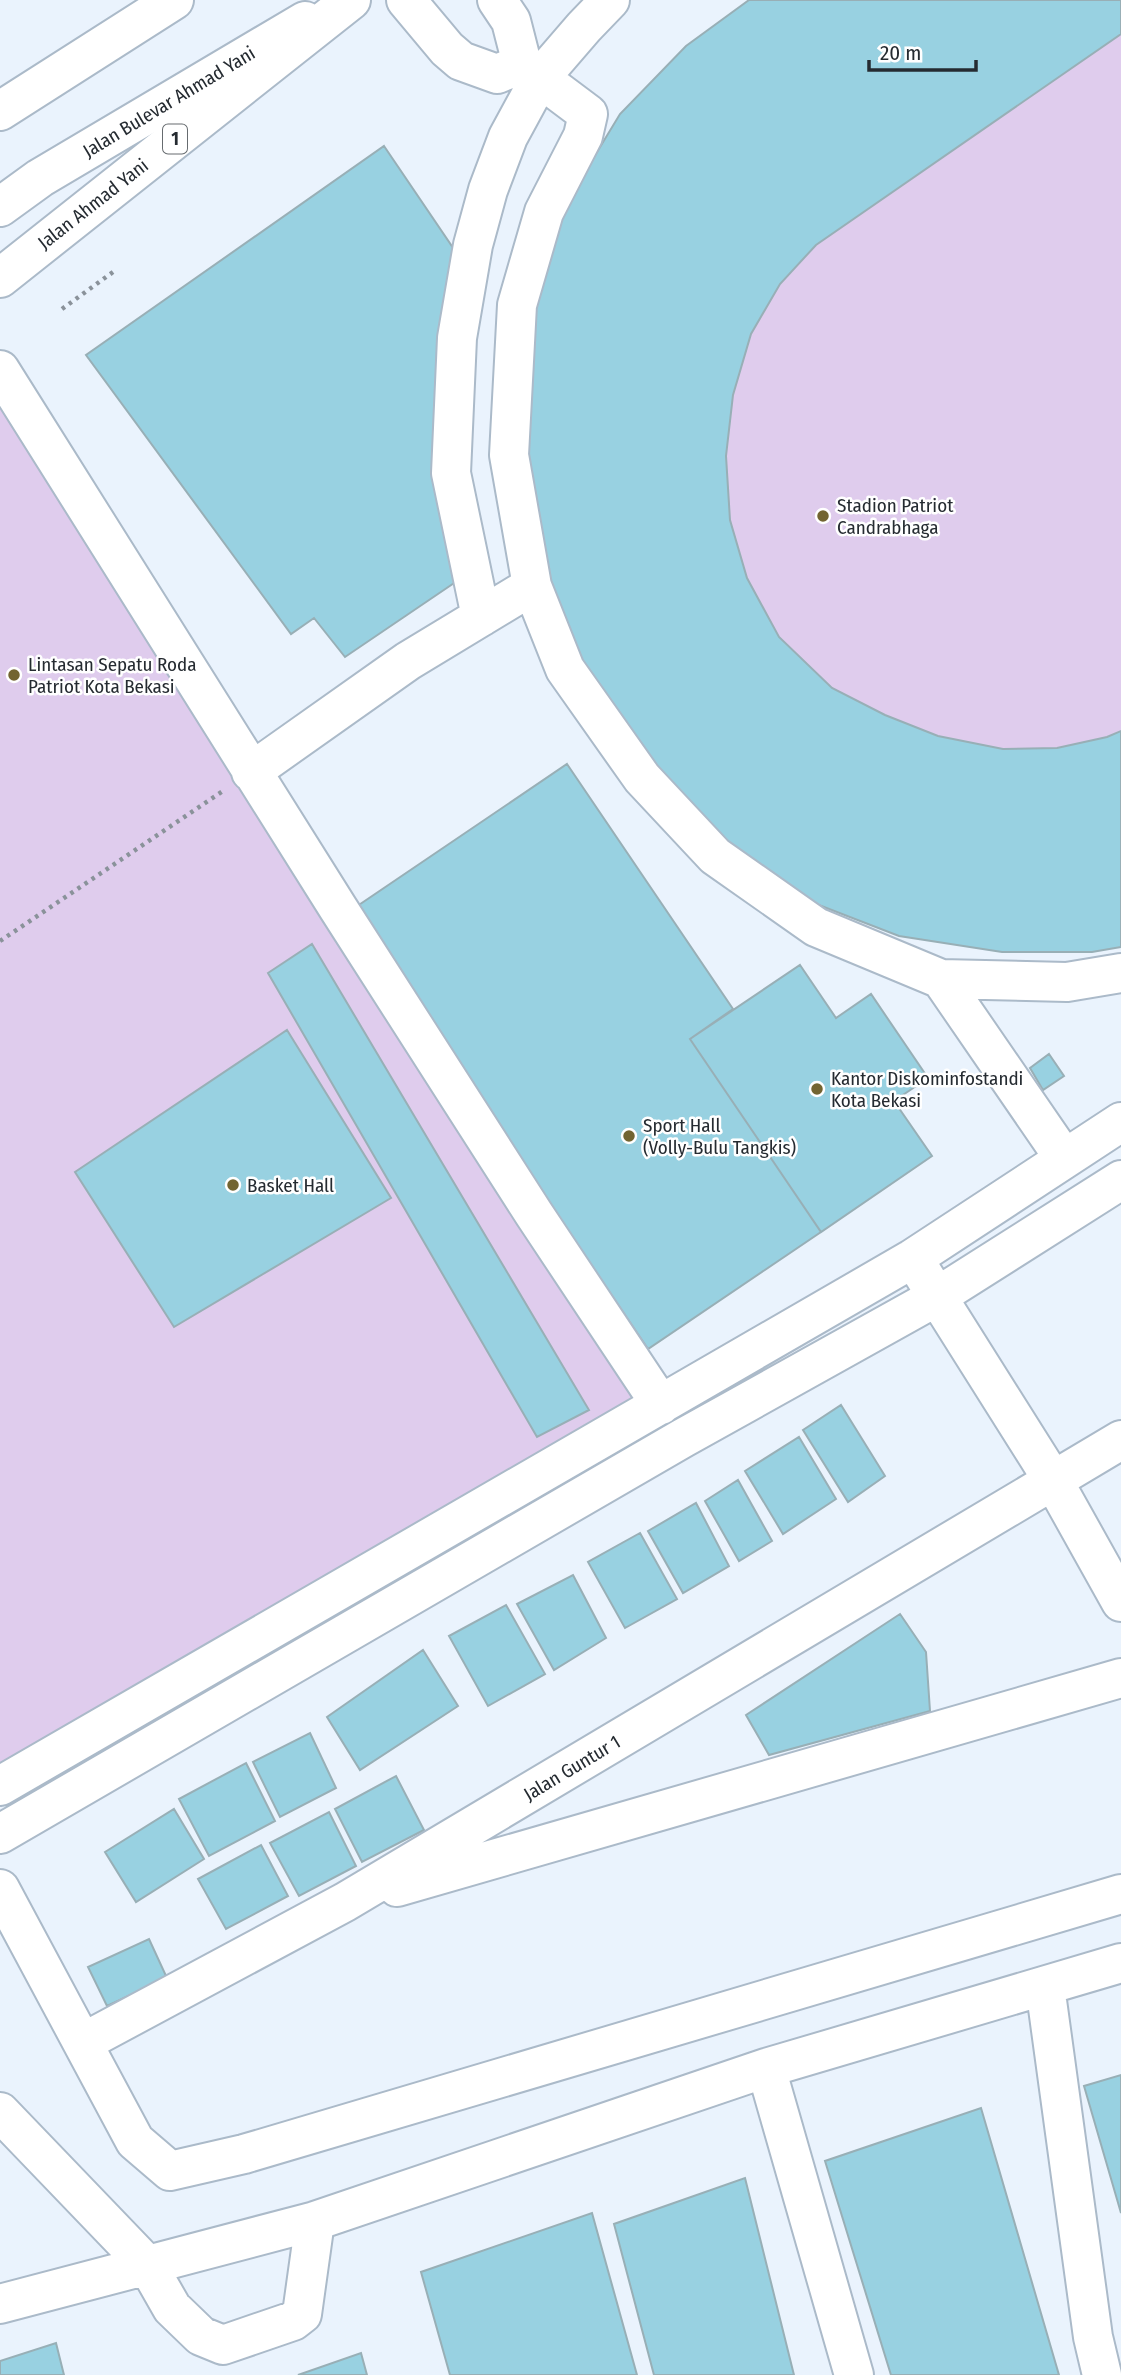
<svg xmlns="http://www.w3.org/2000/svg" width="1121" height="2375" font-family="'Fira Sans Condensed',sans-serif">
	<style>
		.green { fill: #dfcced }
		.building { fill: #98d1e1; stroke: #98afb6; stroke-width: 2 }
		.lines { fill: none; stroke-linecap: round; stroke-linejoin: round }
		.minor-casing { stroke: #abbac9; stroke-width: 42 }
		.major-casing { stroke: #abbac9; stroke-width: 42 }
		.highway-casing { stroke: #abbac9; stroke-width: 42 }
		.path { stroke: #8a929a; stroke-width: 4.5; stroke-dasharray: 3.5 5; stroke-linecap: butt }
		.minor { stroke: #fff; stroke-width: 38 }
		.major { stroke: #fff; stroke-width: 38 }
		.highway { stroke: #fff; stroke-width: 38 }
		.poi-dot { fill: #726431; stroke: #fff; stroke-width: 2.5 }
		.labels { text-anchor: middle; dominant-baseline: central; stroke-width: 5; stroke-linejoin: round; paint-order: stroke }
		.shield { fill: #fff; stroke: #666b6f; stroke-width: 2 }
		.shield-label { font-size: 18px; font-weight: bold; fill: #252b31 }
		.street-label { font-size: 19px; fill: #252b31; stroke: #fff }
		.poi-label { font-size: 19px; fill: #252b31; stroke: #fff; text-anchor: start }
	</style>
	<rect width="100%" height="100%" fill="#eaf3fd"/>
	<path class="green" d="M 749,0 L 1121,0 L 1121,947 L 1092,952 L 1002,952 L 899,936 L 811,902 L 732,854 L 686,46 Z
		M 0,374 L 661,1405 L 0,1786 Z"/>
	<path class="building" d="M 749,0 L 1121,0 L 1121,34 L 816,245 L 780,284 L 751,334 L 733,395 L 726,456 L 730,520 L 747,578 L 779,637 L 832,688 L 885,715 L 938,736 L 1003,749 L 1057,748 L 1107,737 L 1121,731 L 1121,947 L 1092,952 L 1002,952 L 899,936 L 811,902 L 732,854 L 612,733 L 533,565 L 517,373 L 565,205 L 620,114 L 686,46 Z
		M 384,146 L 464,264 L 460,579 L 345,657 L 314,618 L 291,634 L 86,355 Z
		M 567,764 L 733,1009 L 690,1039 L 821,1232 L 648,1349 L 350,911 Z
		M 312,944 L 589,1410 L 537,1437 L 268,973 Z
		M 800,965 L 836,1018 L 871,994 L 928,1078 L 894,1101 L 932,1156 L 821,1232 L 690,1039 Z
		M 287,1030 L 391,1198 L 174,1327 L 75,1172 Z
		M 1049,1054 L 1064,1076 L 1043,1090 L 1030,1068 Z
		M 841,1405 L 885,1476 L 848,1502 L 803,1430 Z
		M 799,1437 L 836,1499 L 783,1534 L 745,1471 Z
		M 738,1480 L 772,1541 L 739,1561 L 705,1501 Z
		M 696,1503 L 729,1566 L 683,1593 L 648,1531 Z
		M 640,1533 L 677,1599 L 625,1628 L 588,1562 Z
		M 573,1575 L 606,1638 L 554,1670 L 517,1604 Z
		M 506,1605 L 545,1674 L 488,1706 L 449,1636 Z
		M 900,1614 L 926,1652 L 930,1711 L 769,1755 L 746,1715 Z
		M 423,1650 L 458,1706 L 360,1770 L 327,1717 Z
		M 310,1733 L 336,1788 L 280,1817 L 253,1762 Z
		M 246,1763 L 275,1821 L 209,1856 L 179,1799 Z
		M 396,1776 L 424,1830 L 362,1862 L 335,1809 Z
		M 174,1809 L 204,1859 L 136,1902 L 105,1852 Z
		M 329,1812 L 356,1866 L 299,1896 L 270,1843 Z
		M 261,1845 L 288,1896 L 226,1929 L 198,1879 Z
		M 149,1939 L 167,1978 L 107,2006 L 88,1967 Z
		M 1121,2075 L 1121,2213 L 1084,2086 Z
		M 981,2108 L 1059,2375 L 891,2375 L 825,2161 Z
		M 745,2178 L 794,2375 L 654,2375 L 614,2224 Z
		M 592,2213 L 637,2375 L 450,2375 L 421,2272 Z
		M 56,2343 L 64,2375 L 0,2375 L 0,2361 Z
		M 361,2353 L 367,2375 L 298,2375 Z"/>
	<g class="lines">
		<g class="minor-casing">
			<path id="minor" d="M 406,0 L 447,49 L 461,61 L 497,74 L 522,64
				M 610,0 L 584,27 L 540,78 L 588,114 L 583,136 L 544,212 L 517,305 L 509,455 L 532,586 L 565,669 L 642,778 L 715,856 L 816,927 L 941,979 L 1067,982 L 1121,973
				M 0,370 L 338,908 L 534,1214 L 661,1405
				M 481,617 L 451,473 L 457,338 L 473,245 L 488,190 L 508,137 L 540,78 L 522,64 L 511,21 L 497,0
				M 251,772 L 408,661 L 532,586
				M 941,979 L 1064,1158
				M 923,1274 L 1054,1482 L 1121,1602
				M 0,1786 L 912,1259 L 1121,1122
				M 0,1834 L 683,1438 L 938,1296 L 1121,1180
				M 397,1887 L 1121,1678
				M 0,1889 L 135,2141 L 170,2171 L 244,2154 L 1121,1894
				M 1045,1986 L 1093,2337 L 1102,2375
				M 84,2042 L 345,1902 L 1121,1440
				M 766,2068 L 854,2375
				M 0,2112 L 148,2266 L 172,2308 L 201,2336 L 223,2345 L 293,2321 L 302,2314 L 315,2221
				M 0,2304 L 315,2221 L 766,2068 L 1121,1963"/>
		</g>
		<g class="major-casing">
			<path id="major" d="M 0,207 L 40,178 L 305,21"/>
		</g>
		<g class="highway-casing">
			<path id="highway" d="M 0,111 L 174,0
				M 0,278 L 351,0"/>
		</g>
		<path class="path" d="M 62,309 L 113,272
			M 0,941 L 223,791"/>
		<use href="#minor" class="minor"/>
		<use href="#major" class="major"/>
		<use href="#highway" class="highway"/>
	</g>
	<g class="poi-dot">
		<circle cx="823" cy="516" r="7"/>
		<circle cx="14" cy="675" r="7"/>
		<circle cx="817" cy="1089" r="7"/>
		<circle cx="629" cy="1136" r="7"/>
		<circle cx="233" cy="1185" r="7"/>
	</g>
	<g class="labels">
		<rect class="shield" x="163" y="124.5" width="24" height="29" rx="5"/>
		<g class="shield-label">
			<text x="175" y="139">1</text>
		</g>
		<g class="street-label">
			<text transform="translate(169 102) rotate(-31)">Jalan Bulevar Ahmad Yani</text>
			<text transform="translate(93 204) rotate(-38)">Jalan Ahmad Yani</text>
			<text transform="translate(572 1768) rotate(-31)">Jalan Guntur 1</text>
		</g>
		<g class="poi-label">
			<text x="837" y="505">Stadion Patriot<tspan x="837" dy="22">Candrabhaga</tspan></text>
			<text x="28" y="664">Lintasan Sepatu Roda<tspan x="28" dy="22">Patriot Kota Bekasi</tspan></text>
			<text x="831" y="1078">Kantor Diskominfostandi<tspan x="831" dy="22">Kota Bekasi</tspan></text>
			<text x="643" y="1125">Sport Hall<tspan x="643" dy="22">(Volly-Bulu Tangkis)</tspan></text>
			<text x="247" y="1185">Basket Hall</text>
		</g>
	</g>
	<path d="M869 60v10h107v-10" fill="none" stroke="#252b31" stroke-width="3.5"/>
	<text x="880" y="60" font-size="21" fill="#252b31" stroke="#ffffff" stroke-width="5" paint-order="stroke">20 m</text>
</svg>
